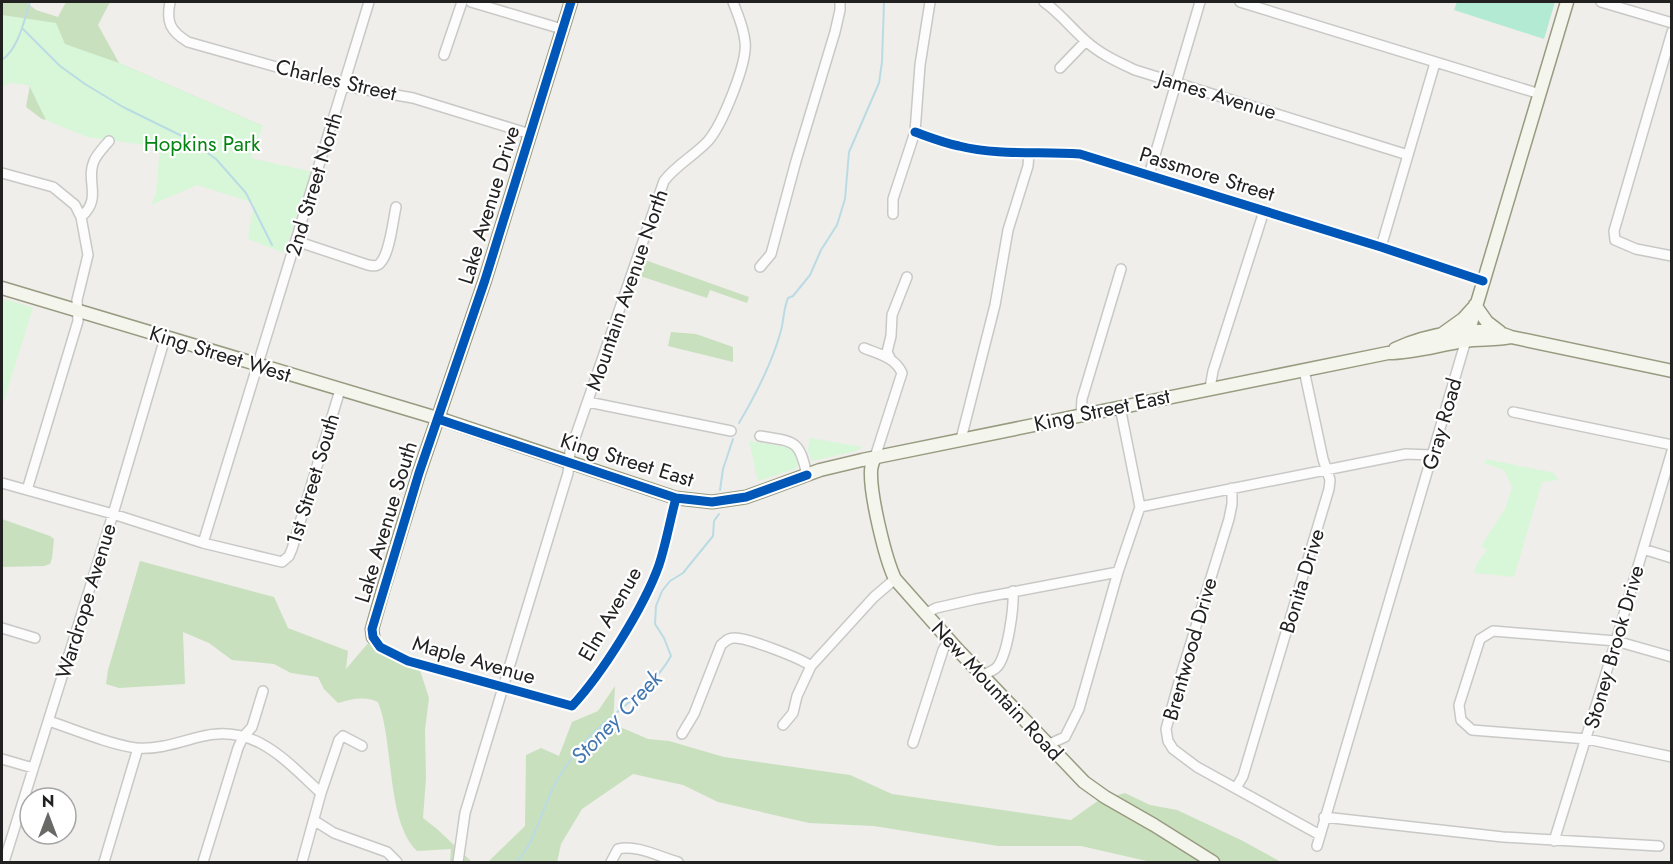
<svg xmlns="http://www.w3.org/2000/svg" width="1673" height="864" font-family="Jost,sans-serif">
	<style>
		.forest { fill: #c8e0bd }
		.park { fill: #d7f7d8 }
		.pitch { fill: #b2ead4 }
		.lines { fill: none; stroke-linecap: round; stroke-linejoin: round }
		.stream { stroke: #bbdbe4; stroke-width: 2 }
		.street-casing { stroke: #c8c8c6; stroke-width: 12 }
		.secondary-casing { stroke: #989b80; stroke-width: 15 }
		.street { stroke: #fdfcfc; stroke-width: 9 }
		.secondary { stroke: #f4f5ec; stroke-width: 12 }
		.cycleway-casing { stroke: #fff; stroke-width: 13 }
		.cycleway { stroke: #0057b8; stroke-width: 9 }
		.labels { text-anchor: middle; dominant-baseline: central; stroke-width: 4.5; stroke-linejoin: round; paint-order: stroke }
		.street-label { font-size: 21px; fill: #212121; stroke: #fff }
		.park-label { font-size: 21px; fill: #048512; stroke: #fff }
		.water-label { font-size: 22px; font-style: italic; fill: #4277b2; stroke: #fff }
	</style>
	<rect width="100%" height="100%" fill="#efeeea"/>
	<path class="forest" d="M 2,2 L 26,2 L 36,10 L 58,17 L 66,2 L 110,2 L 98,25 L 119,63 L 263,126 L 82,128 L 42,119 L 26,107 L 30,85 L 8,82 L 2,86 Z
		M 645,260 L 749,297 L 747,303 L 710,290 L 707,298 L 640,276 Z
		M 671,332 L 696,334 L 733,347 L 733,362 L 668,346 Z
		M 2,519 L 50,536 L 54,539 L 52,558 L 50,564 L 44,566 L 2,567 Z
		M 140,561 L 274,597 L 288,628 L 348,651 L 346,669 L 369,642 L 416,658 L 429,698 L 425,730 L 426,778 L 423,818 L 437,829 L 472,862 L 450,862 L 451,849 L 417,851 C 386,822 394,741 378,702 C 364,696 353,699 338,703 L 324,689 L 318,677 L 291,673 L 274,664 L 232,660 L 209,643 L 183,632 L 185,684 L 119,688 L 106,684 L 108,670 Z
		M 615,686 L 613,724 L 648,739 L 669,741 L 724,757 L 850,775 L 892,794 L 1071,820 L 1099,800 L 1125,793 L 1150,805 L 1177,810 L 1241,840 L 1281,862 L 1151,862 L 1081,846 L 998,846 L 874,826 L 809,823 L 718,802 L 683,785 L 633,774 L 582,809 L 561,844 L 557,862 L 488,862 L 525,826 L 526,755 L 541,748 L 559,756 L 572,722 L 598,711 Z"/>
	<path class="park" d="M 2,15 L 56,23 L 65,44 L 119,63 L 263,126 L 251,158 L 313,172 L 284,253 L 248,239 L 254,203 L 197,185 L 151,205 L 156,194 L 160,147 L 87,137 L 46,120 L 29,85 L 10,83 L 2,87 Z
		M 2,298 L 33,308 L 2,407 Z
		M 810,438 L 863,447 L 856,451 L 812,461 L 808,450 Z
		M 749,441 L 792,448 L 797,461 L 797,468 L 758,481 Z
		M 1486,459 L 1554,473 L 1558,480 L 1542,482 L 1514,577 L 1474,573 L 1478,562 L 1487,550 L 1481,546 L 1505,509 L 1512,487 L 1504,470 L 1484,463 Z"/>
	<path class="pitch" d="M 1457,2 L 1555,2 L 1544,39 L 1454,10 Z"/>
	<g class="lines">
		<path class="stream" d="M 22,28 L 60,66 L 85,84 L 123,107 L 190,140 L 216,159 L 246,193 L 272,245
			M 2,60 C 19,48 24,20 30,2
			M 739,423 C 755,396 771,365 780,334 C 784,322 783,310 788,298 L 793,296 L 810,275 L 821,250 L 837,225 L 845,199 L 849,152 L 879,83 L 882,62 L 884,2
			M 720,490 L 723,469 L 733,439
			M 516,862 C 534,846 543,806 555,784 C 560,774 568,764 575,754 C 602,716 648,697 671,656 L 664,638 L 655,624 L 656,606 L 662,591 L 670,581 L 683,573 L 713,536 L 714,521 L 719,514"/>
		<g class="street-casing">
			<path id="street" d="M 170,2 C 166,22 170,31 188,42 L 344,86 L 413,98 L 530,134
				M 471,2 L 562,29
				M 1044,2 C 1060,13 1071,28 1086,41 C 1100,54 1118,62 1135,70 L 1408,155
				M 1240,2 L 1540,94
				M 1601,2 L 1672,23
				M 1672,32 L 1614,231 L 1615,240 L 1636,249 L 1672,256
				M 444,55 L 462,2
				M 1060,68 L 1086,41
				M 915,132 C 929,137 944,143 959,146 C 999,156 1040,151 1080,154 L 1381,247 L 1483,281
				M 2,173 L 53,187 L 75,205 L 81,217 L 88,255 L 77,300 L 78,321 L 27,490
				M 1149,175 L 1200,2
				M 893,214 L 893,199 L 915,132 L 920,65 L 930,2
				M 81,217 C 103,198 85,181 94,161 C 97,154 104,147 109,141
				M 296,241 L 368,265 C 373,266 378,267 381,262 C 390,252 393,220 396,207
				M 1381,247 L 1435,63
				M 760,267 L 771,254 L 796,161 L 835,32 L 840,10 L 840,2
				M 864,348 C 878,354 895,357 902,373 L 875,457
				M 890,358 L 887,352 L 891,336 L 892,315 L 907,277
				M 1210,388 L 1213,371 L 1264,211
				M 588,402 L 731,431
				M 1513,412 L 1672,445
				M 1081,415 L 1082,399 L 1121,269
				M 760,436 C 795,442 799,439 807,475
				M 961,439 L 995,305 L 1008,230 L 1028,166 L 1029,153
				M 2,483 L 113,514 L 203,543 L 282,562 L 289,556 L 292,549 L 340,390
				M 1232,488 L 1232,504 L 1229,519 L 1180,678 L 1166,729 L 1168,741 L 1173,749 L 1197,767 L 1320,835
				M 1140,507 L 1406,454 L 1432,455
				M 203,543 L 369,2
				M 1643,549 L 1672,558
				M 925,614 L 936,608 L 976,599 L 1118,572
				M 2,628 L 35,638
				M 373,637 L 380,647 L 408,661 L 572,706 C 602,674 644,607 659,565 C 666,544 670,520 676,498
				M 1672,657 L 1616,641 L 1493,631 L 1480,639 L 1459,705 L 1461,720 L 1472,730 L 1587,739 L 1672,757
				M 982,675 C 988,673 994,671 998,666 C 1008,652 1014,608 1013,591
				M 49,721 C 76,730 108,744 136,748 C 157,750 180,742 199,737 C 254,722 285,760 321,793
				M 783,725 L 793,713 L 797,696 L 811,666
				M 682,734 L 694,714 L 721,645 C 726,641 728,638 734,638 C 746,637 800,658 811,666 L 874,597 L 895,579
				M 913,743 L 943,650 L 949,640
				M 1047,745 L 1065,737 L 1079,709 L 1118,572 L 1140,507 L 1120,407
				M 2,759 L 33,768
				M 1236,788 L 1243,776 L 1329,489 L 1330,480 L 1323,459 L 1304,370
				M 1324,817 L 1503,837 L 1659,846
				M 315,821 L 334,833 L 387,852 L 397,862
				M 1554,841 L 1616,641 L 1672,451
				M 1317,846 L 1466,340
				M 4,862 L 113,514 L 165,338
				M 104,862 L 138,748
				M 203,862 L 238,748 L 243,737 L 252,727 L 263,691
				M 302,862 L 321,793 L 339,740 L 343,736 L 362,746
				M 458,862 L 465,813 L 568,473 L 570,452 L 664,181 C 676,165 694,156 708,141 C 722,125 748,62 745,42 C 744,28 738,15 733,2
				M 611,862 L 618,849 C 635,844 660,857 678,862"/>
		</g>
		<g class="secondary-casing">
			<path id="secondary" d="M 2,288 L 447,421 L 676,498 L 712,502 L 746,497 L 820,470 L 862,460 L 1388,353 C 1414,353 1438,345 1464,341 C 1480,338 1495,341 1511,337
				M 1475,305 L 1487,322 L 1500,332
				M 1442,334 L 1463,319 L 1473,308
				M 1466,340 L 1567,2
				M 1395,349 C 1425,335 1480,323 1511,337 L 1672,371
				M 875,457 C 873,462 871,466 871,471 C 870,495 885,558 895,579 L 957,649 L 1084,782 L 1105,797 L 1154,825 L 1213,862
				M 373,637 L 372,629 L 383,590 L 419,473 L 485,280 L 571,2"/>
		</g>
		<use href="#street" class="street"/>
		<use href="#secondary" class="secondary"/>
		<g class="cycleway-casing">
			<path id="cycleway" d="M 571,2 L 485,280 L 419,473 L 372,629 L 373,637 L 380,647 L 408,661 L 572,706 C 602,674 644,607 659,565 C 666,544 670,520 676,498
				M 915,132 C 929,137 944,143 959,146 C 999,156 1040,151 1080,154 L 1381,247 L 1483,281
				M 438,419 L 676,498 L 712,502 L 746,497 L 807,475"/>
		</g>
		<use href="#cycleway" class="cycleway"/>
	</g>
	<g class="labels">
		<g class="street-label">
			<text transform="translate(336 80) rotate(13)">Charles Street</text>
			<text transform="translate(1217 95) rotate(17)">James Avenue</text>
			<text transform="translate(1207 174) rotate(17)">Passmore Street</text>
			<text transform="translate(314 184) rotate(-73)">2nd Street North</text>
			<text transform="translate(489 205) rotate(-73)">Lake Avenue Drive</text>
			<text transform="translate(627 290) rotate(-71)">Mountain Avenue North</text>
			<text transform="translate(220 354) rotate(17)">King Street West</text>
			<text transform="translate(1102 410) rotate(-12)">King Street East</text>
			<text transform="translate(1442 424) rotate(-74)">Gray Road</text>
			<text transform="translate(627 460) rotate(17)">King Street East</text>
			<text transform="translate(313 479) rotate(-73)">1st Street South</text>
			<text transform="translate(386 522) rotate(-73)">Lake Avenue South</text>
			<text transform="translate(1302 581) rotate(-73)">Bonita Drive</text>
			<text transform="translate(86 601) rotate(-73)">Wardrope Avenue</text>
			<text transform="translate(610 614) rotate(-60)">Elm Avenue</text>
			<text transform="translate(1614 647) rotate(-74)">Stoney Brook Drive</text>
			<text transform="translate(1190 649) rotate(-74)">Brentwood Drive</text>
			<text transform="translate(474 660) rotate(16)">Maple Avenue</text>
			<text transform="translate(997 691) rotate(47)">New Mountain Road</text>
		</g>
		<g class="park-label">
			<text x="202" y="144">Hopkins Park</text>
		</g>
		<g class="water-label">
			<text transform="translate(616 717) rotate(-46)">Stoney Creek</text>
		</g>
	</g>
	<rect width="1673" height="864" fill="none" stroke="#212121" stroke-width="6"/>
	<g transform="translate(48 816)"><circle r="28" fill="#ffffff" stroke="#a6a6a6" stroke-width="1.5"/>
	<path d="M0-4.5L10 22L0 15L-10 22Z" fill="#696967"/>
	<text y="-9" font-size="16" font-weight="bold" text-anchor="middle" fill="#212121">N</text>
	</g>
</svg>
